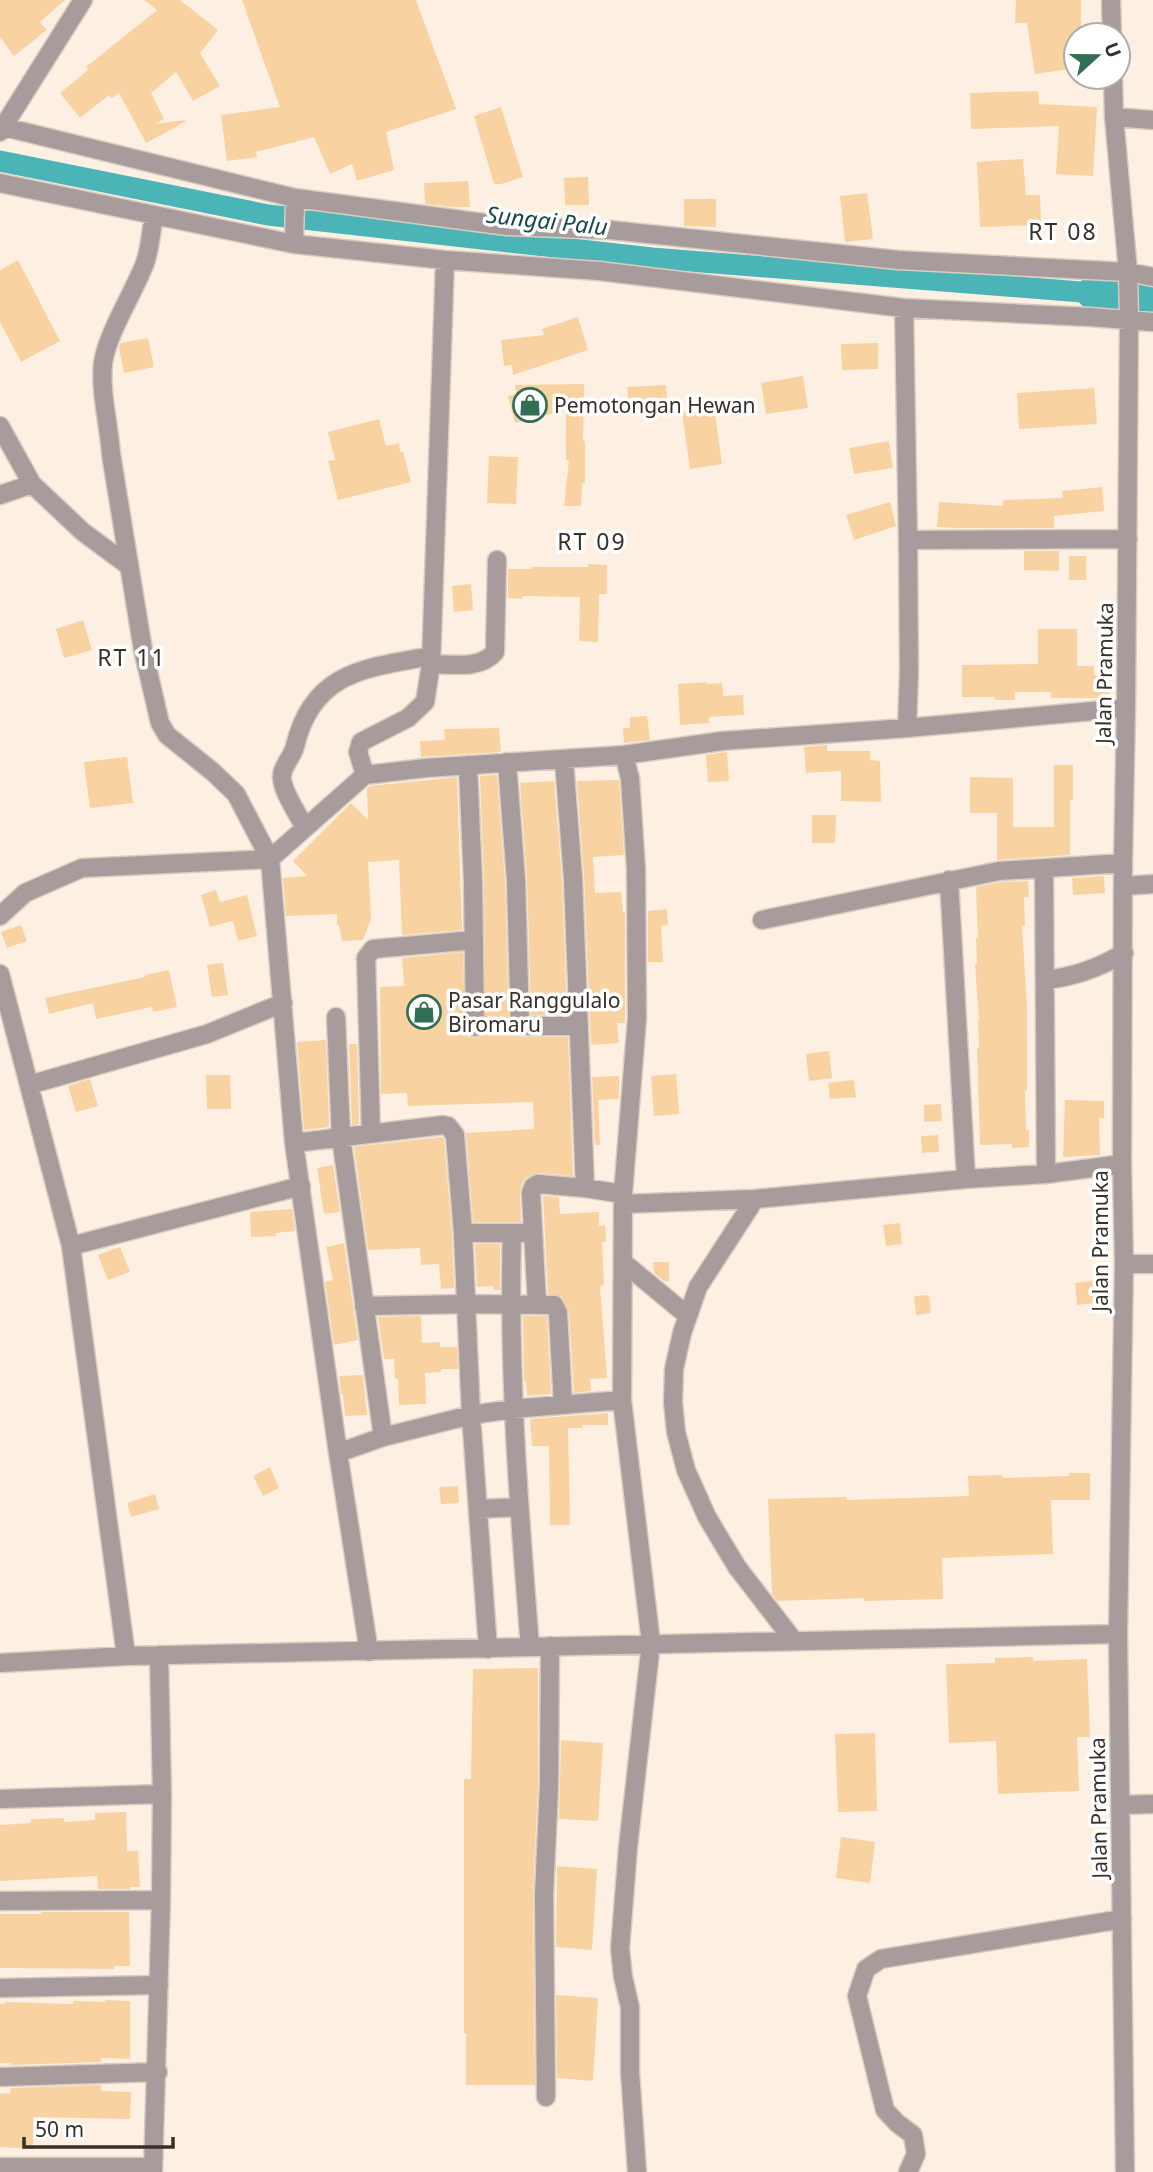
<svg xmlns="http://www.w3.org/2000/svg" width="1153" height="2172" font-family="'Noto Sans',sans-serif">
	<style>
		.lines { fill: none; stroke-linecap: round; stroke-linejoin: round }
		.canal { stroke: #4bb4b7; stroke-width: 21 }
		.river { stroke: #4bb4b7; stroke-width: 35 }
		.building { fill: #f9d2a2 }
		.minor-casing { stroke: #d9cdc1; stroke-width: 21 }
		.minor { stroke: #a79b9c; stroke-width: 18 }
		.labels { text-anchor: middle; dominant-baseline: central; stroke-width: 7; stroke-linejoin: round; paint-order: stroke }
		.poi-label { font-size: 21px; fill: #363029; stroke: #fff; text-anchor: start }
		.street-label { font-size: 21px; fill: #363029; stroke: #fff }
		.water-label { font-size: 23px; font-style: italic; fill: #184748; stroke: #fff }
		.neighbourhood-label { font-size: 23px; letter-spacing: 2px; fill: #363029; stroke: #fff }
	</style>
	<rect width="100%" height="100%" fill="#fdf0e2"/>
	<g class="lines">
		<path class="canal" d="M 0,161 L 268,215 L 652,258 L 1094,293"/>
		<path class="river" d="M 1094,293 L 1153,301"/>
	</g>
	<path class="building" d="M 0,0 L 65,0 L 40,22 L 47,30 L 14,56 L 0,37 Z
		M 144,0 L 180,0 L 218,30 L 200,53 L 220,86 L 193,101 L 176,72 L 151,93 L 164,119 L 155,124 L 185,120 L 185,122 L 146,143 L 119,93 L 112,98 L 109,95 L 80,118 L 60,93 L 88,70 L 86,67 L 157,10 Z
		M 242,0 L 416,0 L 456,109 L 386,132 L 394,170 L 357,181 L 352,164 L 330,174 L 314,137 L 256,152 L 257,157 L 227,161 L 221,115 L 280,107 Z
		M 1016,0 L 1081,0 L 1081,35 L 1076,35 L 1076,68 L 1035,74 L 1027,23 L 1015,23 Z
		M 1038,91 L 1039,104 L 1097,107 L 1093,176 L 1056,174 L 1059,126 L 971,129 L 970,93 Z
		M 501,107 L 523,177 L 501,184 L 494,184 L 474,116 Z
		M 1023,159 L 1026,195 L 1040,195 L 1041,225 L 980,227 L 977,162 Z
		M 588,177 L 589,205 L 565,205 L 564,178 Z
		M 468,181 L 470,207 L 453,207 L 425,204 L 424,183 Z
		M 867,193 L 873,239 L 845,242 L 840,196 Z
		M 684,199 L 716,199 L 716,227 L 684,226 Z
		M 18,260 L 60,341 L 21,362 L 0,322 L 0,270 Z
		M 578,317 L 588,350 L 513,375 L 512,365 L 504,366 L 501,340 L 544,335 L 542,329 Z
		M 148,338 L 154,367 L 124,373 L 119,348 L 120,343 Z
		M 878,343 L 878,369 L 842,370 L 841,344 Z
		M 803,376 L 808,408 L 766,414 L 761,383 Z
		M 584,384 L 583,440 L 585,442 L 585,483 L 582,483 L 581,506 L 564,506 L 569,460 L 566,460 L 566,410 L 515,423 L 508,396 L 516,394 L 515,385 Z
		M 666,385 L 668,410 L 629,413 L 627,387 Z
		M 1094,388 L 1097,424 L 1019,429 L 1017,393 Z
		M 714,407 L 722,464 L 690,469 L 682,412 Z
		M 379,419 L 386,446 L 399,443 L 400,452 L 403,452 L 411,482 L 338,500 L 328,461 L 335,460 L 328,432 Z
		M 889,441 L 893,468 L 854,474 L 849,448 Z
		M 489,456 L 518,457 L 516,504 L 487,503 Z
		M 1102,487 L 1104,511 L 1054,516 L 1054,528 L 960,528 L 937,527 L 939,502 L 1003,506 L 1003,500 L 1063,498 L 1062,491 Z
		M 890,502 L 896,526 L 854,540 L 846,515 Z
		M 1024,551 L 1059,551 L 1059,571 L 1024,570 Z
		M 1069,556 L 1086,556 L 1086,580 L 1069,580 Z
		M 588,564 L 607,565 L 607,594 L 599,594 L 598,642 L 579,641 L 580,597 L 522,596 L 522,599 L 508,598 L 508,569 L 532,569 L 532,567 L 588,567 Z
		M 471,584 L 473,610 L 454,612 L 452,586 Z
		M 83,620 L 92,650 L 64,658 L 56,629 Z
		M 1038,629 L 1077,629 L 1077,666 L 1094,666 L 1094,675 L 1109,675 L 1109,698 L 1051,698 L 1051,692 L 1015,692 L 1015,700 L 995,700 L 995,697 L 962,697 L 962,665 L 1038,664 Z
		M 707,682 L 707,684 L 722,683 L 723,696 L 743,695 L 744,715 L 709,717 L 709,723 L 680,725 L 678,684 Z
		M 647,716 L 650,740 L 624,743 L 623,728 L 630,728 L 630,717 Z
		M 499,728 L 501,752 L 421,757 L 420,741 L 445,740 L 444,729 Z
		M 827,745 L 827,751 L 870,751 L 870,760 L 880,761 L 881,802 L 841,801 L 841,771 L 806,773 L 804,747 Z
		M 727,752 L 729,781 L 708,782 L 706,755 Z
		M 127,757 L 133,803 L 90,808 L 84,762 Z
		M 1054,765 L 1073,765 L 1073,800 L 1070,800 L 1070,855 L 997,860 L 997,813 L 970,813 L 970,777 L 1013,778 L 1013,827 L 1054,827 Z
		M 497,775 L 505,881 L 509,1027 L 511,1032 L 519,1037 L 568,1037 L 573,1176 L 539,1173 L 526,1178 L 522,1183 L 520,1193 L 521,1222 L 473,1222 L 466,1133 L 534,1129 L 533,1102 L 408,1106 L 407,1093 L 381,1094 L 380,987 L 404,986 L 402,958 L 463,952 L 465,1032 L 469,1037 L 476,1038 L 485,1032 L 484,882 L 480,776 Z
		M 457,777 L 462,930 L 402,935 L 399,860 L 368,862 L 371,918 L 363,940 L 342,941 L 339,925 L 337,925 L 337,914 L 286,916 L 283,878 L 307,876 L 293,861 L 351,803 L 368,820 L 367,789 L 370,786 Z
		M 619,780 L 624,855 L 593,857 L 595,893 L 621,892 L 623,912 L 625,912 L 625,1023 L 617,1023 L 619,1043 L 591,1045 L 584,877 L 577,781 Z
		M 554,781 L 562,879 L 567,1015 L 531,1015 L 527,879 L 520,783 Z
		M 812,815 L 836,815 L 835,843 L 812,843 Z
		M 1104,876 L 1105,893 L 1073,895 L 1072,878 Z
		M 1028,881 L 1029,897 L 1024,897 L 1025,926 L 1022,926 L 1027,1007 L 1027,1090 L 1025,1090 L 1026,1130 L 1029,1130 L 1029,1147 L 1012,1148 L 1012,1144 L 980,1145 L 977,1048 L 979,1048 L 978,1020 L 979,1020 L 975,964 L 977,964 L 976,938 L 978,938 L 976,887 L 1001,882 Z
		M 216,890 L 220,902 L 247,895 L 257,936 L 238,941 L 233,921 L 210,927 L 201,895 Z
		M 667,909 L 668,925 L 661,926 L 663,962 L 648,962 L 648,911 Z
		M 21,925 L 27,941 L 7,948 L 1,932 Z
		M 223,963 L 228,995 L 212,997 L 207,965 Z
		M 169,970 L 177,1007 L 153,1012 L 152,1007 L 96,1019 L 93,1003 L 49,1014 L 45,998 L 145,977 L 145,975 Z
		M 326,1040 L 329,1127 L 304,1130 L 297,1042 Z
		M 349,1044 L 357,1044 L 359,1124 L 352,1125 Z
		M 829,1051 L 832,1078 L 809,1081 L 806,1054 Z
		M 676,1074 L 679,1114 L 654,1116 L 651,1076 Z
		M 206,1075 L 230,1075 L 231,1109 L 207,1109 Z
		M 619,1076 L 619,1099 L 598,1100 L 600,1145 L 595,1145 L 592,1077 Z
		M 90,1079 L 98,1106 L 76,1112 L 68,1086 Z
		M 854,1080 L 856,1097 L 830,1099 L 828,1083 Z
		M 1065,1100 L 1104,1101 L 1104,1118 L 1099,1118 L 1100,1155 L 1063,1157 Z
		M 941,1104 L 942,1121 L 924,1122 L 924,1105 Z
		M 938,1135 L 939,1152 L 922,1153 L 921,1136 Z
		M 442,1137 L 444,1139 L 452,1234 L 454,1288 L 441,1289 L 439,1264 L 421,1265 L 420,1248 L 368,1250 L 354,1147 Z
		M 333,1165 L 340,1212 L 324,1214 L 317,1168 Z
		M 543,1196 L 559,1197 L 560,1214 L 599,1212 L 599,1226 L 605,1225 L 606,1242 L 602,1242 L 604,1285 L 600,1286 L 607,1378 L 590,1379 L 591,1391 L 574,1393 L 569,1312 L 561,1296 L 548,1294 Z
		M 292,1209 L 295,1231 L 276,1233 L 276,1236 L 251,1237 L 250,1212 Z
		M 900,1223 L 902,1244 L 886,1246 L 883,1225 Z
		M 344,1243 L 358,1340 L 334,1345 L 325,1282 L 333,1280 L 326,1247 Z
		M 475,1244 L 500,1244 L 500,1290 L 494,1290 L 494,1286 L 477,1287 Z
		M 120,1247 L 130,1272 L 108,1280 L 98,1255 Z
		M 653,1262 L 669,1262 L 669,1281 L 664,1281 L 654,1273 Z
		M 1100,1280 L 1103,1302 L 1077,1305 L 1075,1283 Z
		M 929,1295 L 931,1313 L 916,1315 L 914,1296 Z
		M 421,1316 L 422,1343 L 440,1342 L 440,1347 L 457,1347 L 458,1369 L 441,1369 L 441,1372 L 425,1373 L 426,1404 L 399,1405 L 398,1379 L 395,1379 L 394,1359 L 384,1359 L 378,1317 Z
		M 523,1316 L 547,1316 L 551,1394 L 527,1396 L 526,1381 L 524,1381 Z
		M 363,1375 L 367,1415 L 345,1416 L 343,1394 L 341,1394 L 339,1376 Z
		M 608,1413 L 608,1425 L 582,1425 L 583,1428 L 568,1428 L 570,1525 L 550,1525 L 549,1446 L 532,1446 L 530,1419 Z
		M 270,1467 L 279,1488 L 263,1496 L 253,1476 Z
		M 1069,1473 L 1090,1473 L 1090,1500 L 1051,1500 L 1053,1554 L 942,1558 L 943,1599 L 864,1601 L 864,1598 L 777,1601 L 772,1594 L 768,1499 L 847,1497 L 847,1500 L 969,1496 L 968,1476 L 1002,1475 L 1003,1478 L 1069,1476 Z
		M 458,1486 L 459,1503 L 441,1504 L 439,1487 Z
		M 155,1494 L 159,1509 L 131,1517 L 127,1503 Z
		M 1033,1657 L 1033,1661 L 1087,1659 L 1090,1737 L 1077,1737 L 1079,1791 L 998,1794 L 996,1741 L 949,1743 L 946,1664 L 995,1663 L 995,1658 Z
		M 538,1668 L 538,1786 L 533,1894 L 535,2085 L 466,2085 L 466,2033 L 464,2033 L 464,1779 L 471,1779 L 473,1669 Z
		M 875,1733 L 877,1811 L 838,1812 L 835,1734 Z
		M 561,1740 L 603,1743 L 598,1821 L 559,1819 Z
		M 126,1812 L 127,1851 L 138,1851 L 140,1887 L 130,1887 L 130,1889 L 98,1889 L 97,1876 L 0,1881 L 0,1825 L 31,1823 L 31,1819 L 64,1818 L 64,1822 L 95,1820 L 95,1813 Z
		M 841,1837 L 875,1842 L 870,1883 L 836,1878 Z
		M 557,1866 L 597,1869 L 592,1950 L 556,1947 Z
		M 41,1912 L 129,1912 L 130,1966 L 114,1966 L 114,1969 L 0,1968 L 0,1914 L 41,1914 Z
		M 556,1995 L 598,1998 L 593,2081 L 557,2078 Z
		M 105,2000 L 130,2001 L 130,2059 L 101,2058 L 101,2062 L 11,2065 L 11,2063 L 0,2063 L 0,2004 L 5,2004 L 5,2002 L 73,2004 L 73,2001 L 105,2002 Z
		M 101,2085 L 101,2091 L 131,2092 L 130,2119 L 33,2117 L 33,2149 L 0,2147 L 0,2093 L 10,2094 L 11,2088 Z"/>
	<g class="lines">
		<g class="minor-casing">
			<path id="minor" d="M 1111,0 L 1112,35
				M 1113,77 L 1114,117 L 1128,272 L 1129,320 L 1126,708 L 1123,863 L 1122,1164 L 1124,1264 L 1118,1634 L 1125,2172
				M 1114,117 L 1153,120
				M 0,126 L 295,198 L 507,226 L 610,230 L 898,260 L 1128,272 L 1153,277
				M 0,132 L 83,0
				M 0,183 L 294,244 L 445,260 L 599,271 L 904,308 L 1090,317 L 1153,322
				M 294,244 L 295,198
				M 904,308 L 908,540 L 1128,539
				M 0,426 L 32,484 L 0,495
				M 32,484 L 83,532 L 129,566
				M 431,664 C 452,664 480,670 495,652 L 497,560
				M 907,728 L 909,672 L 908,540
				M 624,755 L 722,741 L 907,728 L 1126,708
				M 564,760 L 573,878 L 585,1188
				M 507,762 L 516,880 L 520,1026 L 579,1026
				M 468,765 L 473,882 L 475,1027
				M 365,775 L 426,768 L 624,755 L 630,778 L 636,869 L 637,1018 L 623,1194 L 622,1400 L 651,1643 L 628,1847 L 620,1949 L 623,1977 L 630,2007 L 630,2072 L 637,2172
				M 305,828 C 299,816 280,788 282,775 C 283,765 293,756 295,746 C 313,671 366,668 431,656
				M 1044,869 L 1046,1174
				M 949,880 L 966,1179
				M 1124,886 L 1153,884
				M 0,916 L 25,893 L 82,868 L 270,859 L 236,794 L 213,772 L 167,735 L 160,723 L 143,650 L 111,454 C 109,424 100,393 103,363 C 107,334 134,292 145,263 C 150,249 151,231 154,216
				M 762,920 L 999,871 L 1123,863
				M 0,974 L 71,1246 L 126,1656
				M 1045,980 C 1074,977 1099,968 1124,953
				M 336,1017 L 341,1137 L 383,1437 L 471,1415 L 512,1409 L 622,1400
				M 29,1085 L 207,1034 L 283,1003
				M 371,1133 L 366,958 L 373,949 L 474,940
				M 294,1143 L 443,1125 L 448,1126 L 455,1135 L 463,1233 L 471,1415 L 488,1649
				M 623,1204 L 755,1199
				M 463,1233 L 522,1233
				M 512,1233 C 508,1373 519,1508 530,1647
				M 71,1246 L 301,1186
				M 624,1263 L 688,1316
				M 1124,1264 L 1153,1264
				M 537,1304 L 531,1193 L 533,1187 L 538,1184 L 585,1188 L 623,1194
				M 364,1306 L 466,1304 L 554,1305 L 558,1313 L 563,1405
				M 338,1453 L 383,1437
				M 478,1509 L 519,1507
				M 794,1641 L 737,1567 L 707,1517 L 686,1470 L 676,1432 L 673,1402 L 674,1369 L 682,1333 L 698,1287 L 755,1199 L 966,1179 L 1046,1174 L 1122,1164
				M 369,1652 L 338,1453 L 294,1143 L 270,859 L 365,775 L 358,752 L 361,742 L 408,718 L 425,702 L 431,664 L 445,260
				M 0,1663 L 126,1656 L 1118,1634
				M 0,1799 L 162,1794
				M 1121,1805 L 1153,1804
				M 0,1901 L 161,1900
				M 0,1988 L 159,1985
				M 0,2077 L 158,2072
				M 546,2097 L 544,1895 L 549,1786 L 550,1646
				M 0,2167 L 153,2167
				M 153,2172 L 161,1900 L 162,1794 L 159,1655
				M 908,2172 L 916,2154 L 913,2135 L 897,2123 L 885,2110 L 857,1996 L 866,1969 L 881,1959 L 1122,1919"/>
		</g>
		<use href="#minor" class="minor"/>
	</g>
	<defs>
		<g id="shop-ring" transform="scale(1.75)"><circle r="9.5" fill="#fff" stroke="#326d56" stroke-width="1.5"/><path d="M-5-2.5h2.3a2.7 3.5 0 0 1 5.4 0H5L5.5 6h-11ZM-1.5-2.5h3a1.5 2.3 0 0 0-3 0Z" fill="#326d56"/></g>
	</defs>
	<g fill-rule="evenodd">
		<use href="#shop-ring" x="530" y="405"/>
		<use href="#shop-ring" x="424" y="1012"/>
	</g>
	<g class="labels">
		<g class="poi-label">
			<text x="554" y="405">Pemotongan Hewan</text>
			<text x="448" y="1000">Pasar Ranggulalo<tspan x="448" dy="24">Biromaru</tspan></text>
		</g>
		<g class="street-label">
			<text transform="translate(1104 673) rotate(-89)">Jalan Pramuka</text>
			<text transform="translate(1100 1241) rotate(-90)">Jalan Pramuka</text>
			<text transform="translate(1098 1808) rotate(-91)">Jalan Pramuka</text>
		</g>
		<g class="water-label">
			<text transform="translate(547 220) rotate(6)">Sungai Palu</text>
		</g>
		<g class="neighbourhood-label">
			<text x="1063" y="231">RT 08</text>
			<text x="592" y="541">RT 09</text>
			<text x="132" y="657">RT 11</text>
		</g>
	</g>
	<g transform="translate(1097 56) rotate(69)"><circle r="33" fill="#ffffff" stroke="#afaca9" stroke-width="2"/>
	<path d="M0-5L12 26L0 18L-12 26Z" fill="#326d56"/>
	<text y="-10" font-size="19" font-weight="bold" text-anchor="middle" fill="#363029">U</text>
	</g>
	<path d="M24 2137v10h149v-10" fill="none" stroke="#363029" stroke-width="3.5"/>
	<text x="35" y="2137" font-size="21" fill="#363029" stroke="#ffffff" stroke-width="5" paint-order="stroke">50 m</text>
</svg>
